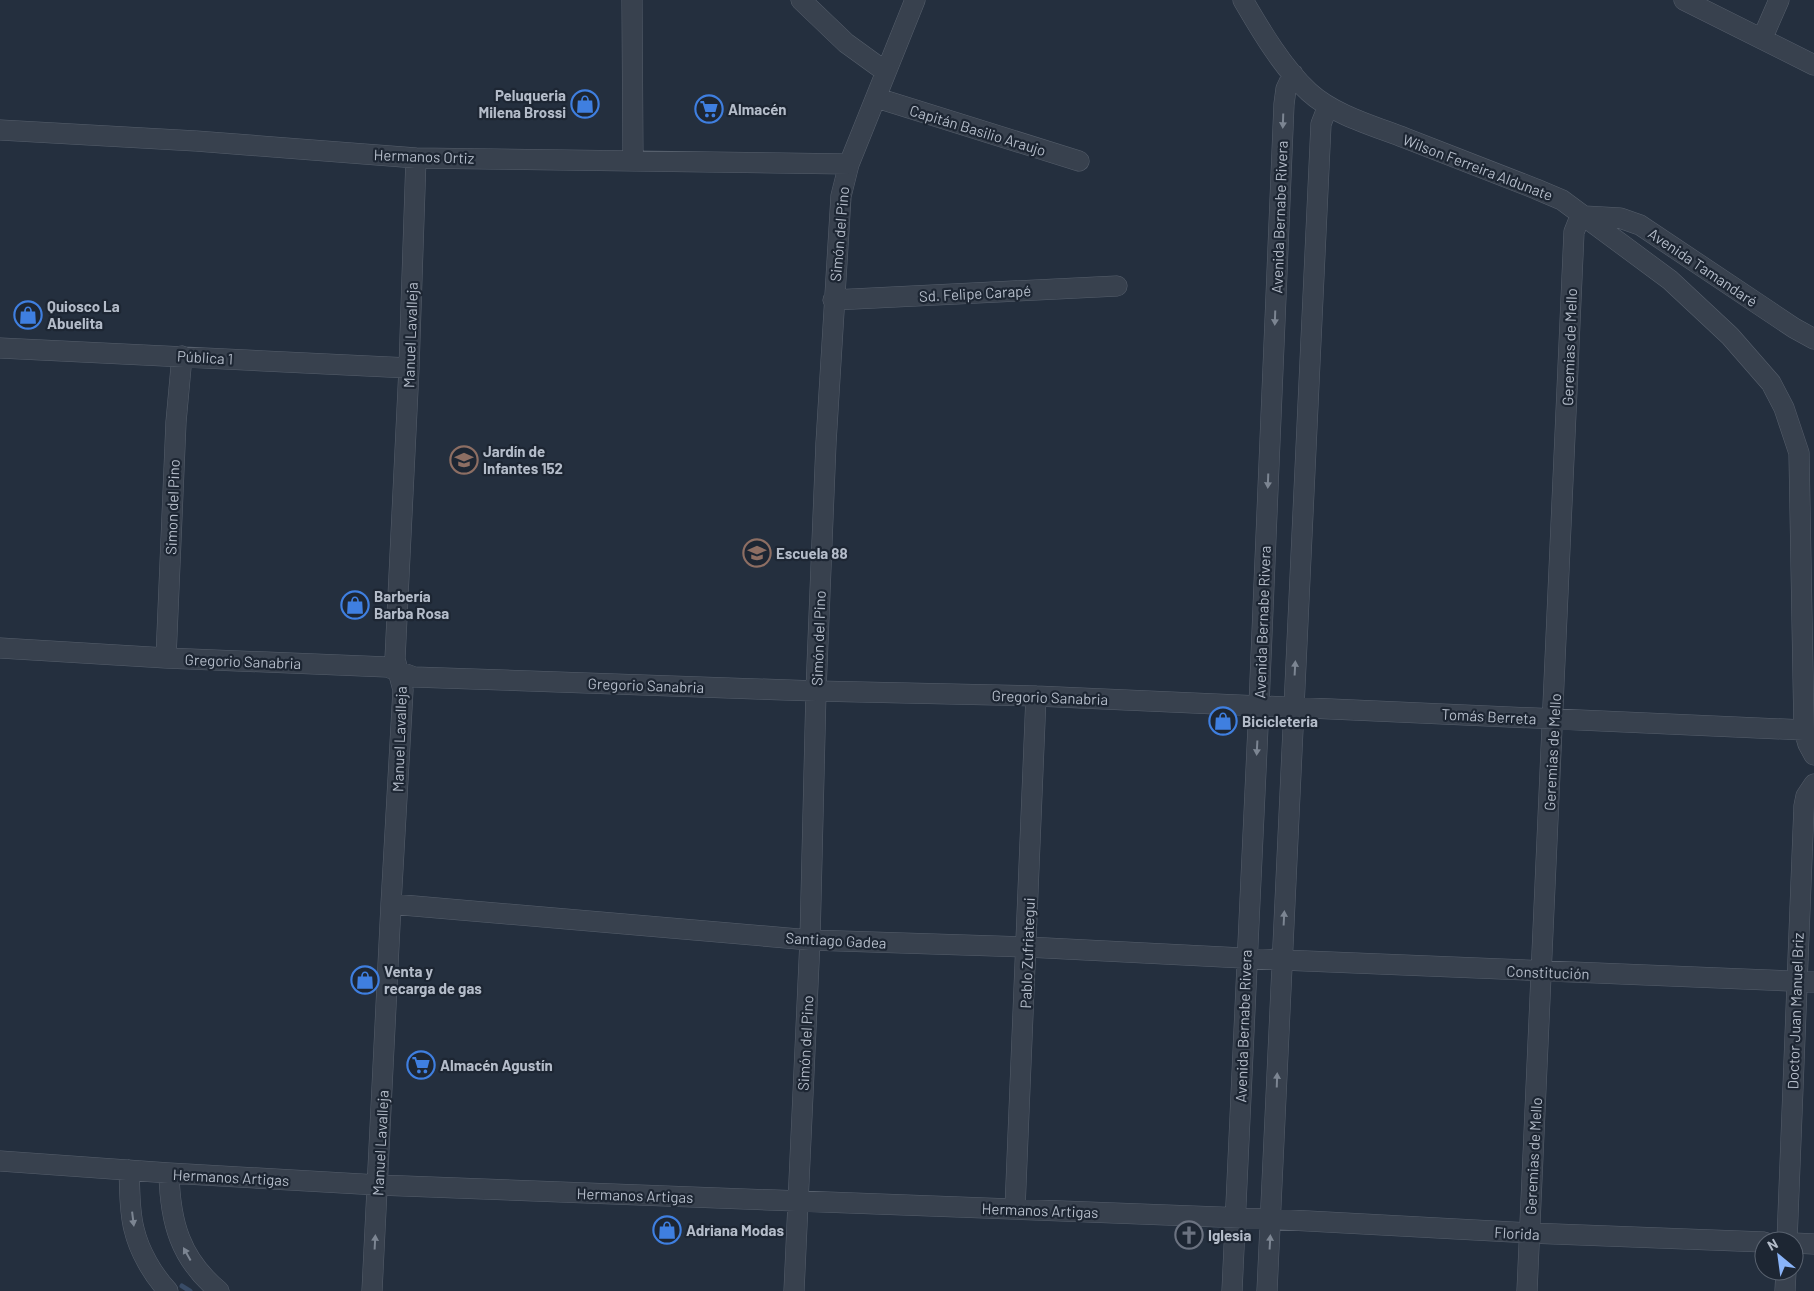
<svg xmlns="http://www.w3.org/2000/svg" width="1814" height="1291" font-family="Barlow,sans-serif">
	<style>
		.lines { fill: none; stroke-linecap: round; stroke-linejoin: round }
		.stream { stroke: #394c67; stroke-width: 5 }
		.minor-casing { stroke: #565f6c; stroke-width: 21 }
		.minor { stroke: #38414e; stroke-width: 20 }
		.oneway { fill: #7c8592 }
		.labels { text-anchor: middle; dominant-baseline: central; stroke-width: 4.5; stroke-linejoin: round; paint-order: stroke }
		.poi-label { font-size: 15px; font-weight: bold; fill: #b4bcc9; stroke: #1d2633; text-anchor: start }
		.street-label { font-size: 15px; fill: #b4bcc9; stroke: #1d2633 }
	</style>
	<rect width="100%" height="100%" fill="#242f3e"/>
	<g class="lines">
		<path class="stream" d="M 182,1286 L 190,1291"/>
		<g class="minor-casing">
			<path id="minor" d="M 632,0 L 633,160
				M 801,0 L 846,43 L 886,72
				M 1243,0 C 1261,31 1283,68 1309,92 C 1334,115 1374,126 1405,138 C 1449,155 1493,172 1536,189 L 1562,200 L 1670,280 L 1730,336 L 1771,383 L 1784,408 L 1799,453 L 1804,730 L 1808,744 L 1814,755
				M 1684,0 L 1814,65
				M 1762,39 L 1779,0
				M 877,98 L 1079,161
				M 0,130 L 196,141 L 416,158 L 849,164
				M 1584,216 L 1620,218 L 1640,225 L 1794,328 L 1814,339
				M 833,300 L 1117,286
				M 0,348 L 409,368
				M 0,648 L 166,658 L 387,667 L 414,677 L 816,691 L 1036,696 L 1804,730
				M 166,658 L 176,422 L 182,356
				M 391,904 L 810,940 L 1027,947 L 1282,960 L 1814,982
				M 0,1161 L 169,1173 L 378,1185 L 1271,1219 L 1529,1233 L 1764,1242
				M 129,1170 C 130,1189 129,1210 134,1229 C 139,1251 153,1275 168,1291
				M 169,1173 C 170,1222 180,1259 219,1291
				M 1015,1209 L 1036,696
				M 1787,1241 L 1804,806 L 1806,796 L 1814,784
				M 1794,1243 L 1814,1244
				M 372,1291 L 391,904 L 403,690 L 395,659 L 409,368 L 416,158
				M 794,1291 L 810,940 L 816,691 L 826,443 L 841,196 L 849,164 L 915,0
				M 1232,1291 L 1259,705 L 1284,104 L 1286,89 L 1293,74
				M 1267,1291 L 1321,124 L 1328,106
				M 1527,1291 L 1574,232 L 1578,222 L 1584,216
				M 1785,1291 L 1786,1271"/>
		</g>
		<use href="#minor" class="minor"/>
	</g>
	<defs><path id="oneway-solid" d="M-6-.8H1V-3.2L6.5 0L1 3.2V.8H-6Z" transform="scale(1.25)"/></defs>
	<g class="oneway">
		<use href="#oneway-solid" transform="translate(1283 121) rotate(92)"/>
		<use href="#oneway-solid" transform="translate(1275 318) rotate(92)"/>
		<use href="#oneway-solid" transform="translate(1268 481) rotate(92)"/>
		<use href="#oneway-solid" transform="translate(1295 668) rotate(-87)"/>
		<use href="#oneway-solid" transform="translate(1257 748) rotate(93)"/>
		<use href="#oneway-solid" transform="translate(1284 918) rotate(-87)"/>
		<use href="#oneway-solid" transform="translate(1277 1080) rotate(-88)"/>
		<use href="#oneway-solid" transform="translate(133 1219) rotate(83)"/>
		<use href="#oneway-solid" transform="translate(375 1242) rotate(-87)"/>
		<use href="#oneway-solid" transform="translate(1270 1242) rotate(-87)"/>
		<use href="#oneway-solid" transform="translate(187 1254) rotate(-119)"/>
	</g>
	<defs>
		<g id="shop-ring" transform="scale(1.4375)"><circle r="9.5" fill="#1d2633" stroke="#3f7fe0" stroke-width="1.5"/><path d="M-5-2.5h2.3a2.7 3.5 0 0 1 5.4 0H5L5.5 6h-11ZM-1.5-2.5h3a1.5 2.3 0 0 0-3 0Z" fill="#3f7fe0"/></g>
		<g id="supermarket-ring" transform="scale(1.4375)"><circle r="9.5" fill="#1d2633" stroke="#3f7fe0" stroke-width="1.5"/><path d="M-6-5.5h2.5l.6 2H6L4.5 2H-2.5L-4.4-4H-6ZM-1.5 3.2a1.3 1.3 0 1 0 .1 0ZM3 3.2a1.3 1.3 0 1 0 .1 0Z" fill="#3f7fe0"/></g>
		<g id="school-ring" transform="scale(1.4375)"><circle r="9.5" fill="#1d2633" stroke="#8d6e63" stroke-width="1.5"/><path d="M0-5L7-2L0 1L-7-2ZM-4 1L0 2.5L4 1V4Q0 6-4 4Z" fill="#8d6e63"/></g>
		<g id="church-ring" transform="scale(1.4375)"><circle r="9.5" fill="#1d2633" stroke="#6b7280" stroke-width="1.5"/><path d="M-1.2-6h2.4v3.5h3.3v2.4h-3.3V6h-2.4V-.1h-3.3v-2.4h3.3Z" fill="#6b7280"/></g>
	</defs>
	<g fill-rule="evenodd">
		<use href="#shop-ring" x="585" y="104"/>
		<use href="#supermarket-ring" x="709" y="109"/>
		<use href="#shop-ring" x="28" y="315"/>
		<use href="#school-ring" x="464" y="460"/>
		<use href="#school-ring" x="757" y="553"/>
		<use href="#shop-ring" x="355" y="605"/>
		<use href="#shop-ring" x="1223" y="721"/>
		<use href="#shop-ring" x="365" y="980"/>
		<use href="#supermarket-ring" x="421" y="1065"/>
		<use href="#shop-ring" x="667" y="1230"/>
		<use href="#church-ring" x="1189" y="1235"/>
	</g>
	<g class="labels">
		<g class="poi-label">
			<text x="566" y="95" text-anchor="end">Peluqueria<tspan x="566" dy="17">Milena Brossi</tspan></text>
			<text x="728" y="109">Almacén</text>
			<text x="47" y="306">Quiosco La<tspan x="47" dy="17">Abuelita</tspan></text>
			<text x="483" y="451">Jardín de<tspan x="483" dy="17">Infantes 152</tspan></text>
			<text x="776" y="553">Escuela 88</text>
			<text x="374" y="596">Barbería<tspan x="374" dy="17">Barba Rosa</tspan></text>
			<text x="1242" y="721">Bicicleteria</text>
			<text x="384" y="971">Venta y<tspan x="384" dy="17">recarga de gas</tspan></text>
			<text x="440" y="1065">Almacén Agustín</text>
			<text x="686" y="1230">Adriana Modas</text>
			<text x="1208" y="1235">Iglesia</text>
		</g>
		<g class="street-label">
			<text transform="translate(978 130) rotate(17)">Capitán Basilio Araujo</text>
			<text transform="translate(424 156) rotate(2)">Hermanos Ortiz</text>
			<text transform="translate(1478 167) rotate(21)">Wilson Ferreira Aldunate</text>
			<text transform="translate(1279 217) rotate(-88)">Avenida Bernabe Rivera</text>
			<text transform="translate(839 234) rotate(-85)">Simón del Pino</text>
			<text transform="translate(1703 267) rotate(34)">Avenida Tamandaré</text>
			<text transform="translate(975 293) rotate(-3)">Sd. Felipe Carapé</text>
			<text transform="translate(410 335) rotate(-88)">Manuel Lavalleja</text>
			<text transform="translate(1569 347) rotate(-88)">Geremias de Mello</text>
			<text transform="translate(205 357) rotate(3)">Pública 1</text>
			<text transform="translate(172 507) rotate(-88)">Simon del Pino</text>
			<text transform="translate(1262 622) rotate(-88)">Avenida Bernabe Rivera</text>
			<text transform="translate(818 638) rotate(-88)">Simón del Pino</text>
			<text transform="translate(243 661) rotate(2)">Gregorio Sanabria</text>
			<text transform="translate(646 685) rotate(2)">Gregorio Sanabria</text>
			<text transform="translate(1050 697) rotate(2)">Gregorio Sanabria</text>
			<text transform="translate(1489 716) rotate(3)">Tomás Berreta</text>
			<text transform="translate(399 739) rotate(-88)">Manuel Lavalleja</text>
			<text transform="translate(1552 752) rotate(-87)">Geremias de Mello</text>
			<text transform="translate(836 940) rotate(3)">Santiago Gadea</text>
			<text transform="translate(1027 953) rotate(-88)">Pablo Zufriategui</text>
			<text transform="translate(1548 972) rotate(2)">Constitución</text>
			<text transform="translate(1795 1011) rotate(-88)">Doctor Juan Manuel Briz</text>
			<text transform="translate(1243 1026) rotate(-88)">Avenida Bernabe Rivera</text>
			<text transform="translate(805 1043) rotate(-87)">Simón del Pino</text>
			<text transform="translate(380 1143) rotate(-87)">Manuel Lavalleja</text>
			<text transform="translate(1533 1156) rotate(-87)">Geremias de Mello</text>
			<text transform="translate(231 1177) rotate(3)">Hermanos Artigas</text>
			<text transform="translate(635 1195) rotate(2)">Hermanos Artigas</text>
			<text transform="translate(1040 1210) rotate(2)">Hermanos Artigas</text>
			<text transform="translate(1517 1233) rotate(3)">Florida</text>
		</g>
	</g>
	<g transform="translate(1779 1256) rotate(331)"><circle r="24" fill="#1d2633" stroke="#59626f"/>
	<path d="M0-4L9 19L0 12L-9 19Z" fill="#8ab4f8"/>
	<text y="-8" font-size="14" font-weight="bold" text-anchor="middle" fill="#b4bcc9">N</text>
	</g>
</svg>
